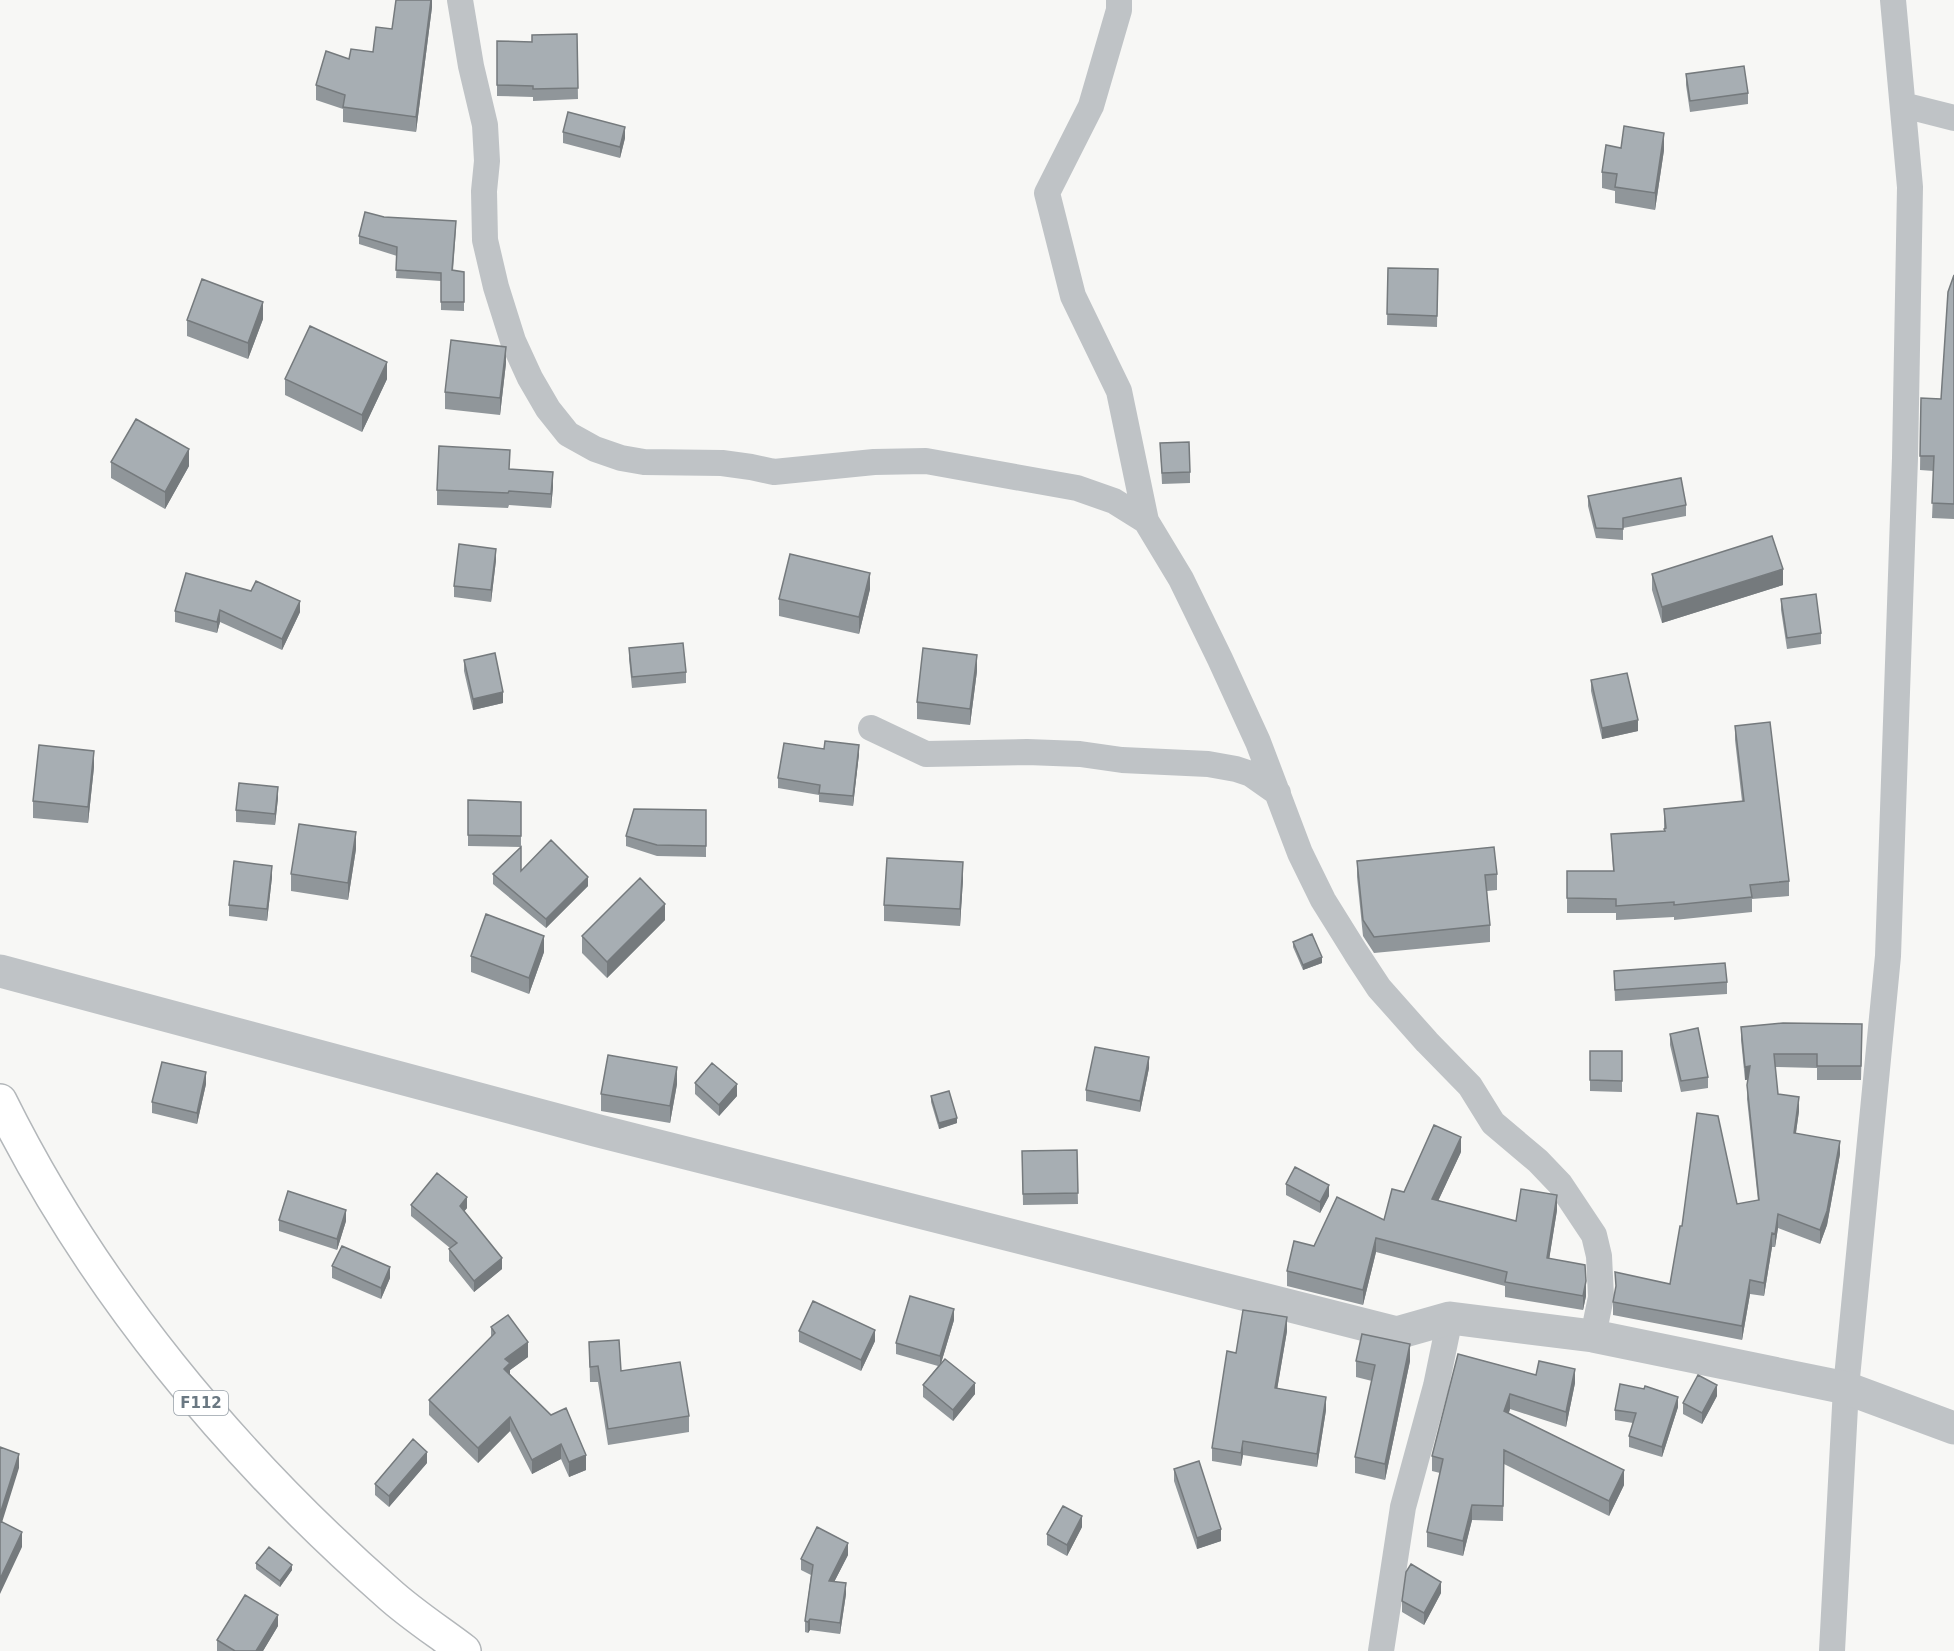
<svg xmlns="http://www.w3.org/2000/svg" width="1954" height="1651" font-family="'DejaVu Sans',sans-serif">
	<style>
		.lines { fill: none; stroke-linecap: round; stroke-linejoin: round }
		.primary-casing { stroke: #b3b7ba; stroke-width: 36 }
		.minor { stroke: #bfc3c6; stroke-width: 26 }
		.tertiary { stroke: #bfc3c6; stroke-width: 33 }
		.primary { stroke: #fff; stroke-width: 33 }
		.wall { fill: #90969a }
		.shaded-wall { fill: #757a7d }
		.building { fill: #a7aeb3; stroke: #757a7d; stroke-width: 1.5 }
		.labels { text-anchor: middle; dominant-baseline: central; stroke-width: 6; stroke-linejoin: round; paint-order: stroke }
		.shield { fill: #fff; stroke: #97a0a8; stroke-width: 1.5 }
		.shield-label { font-size: 15px; font-weight: bold; fill: #6a7882 }
	</style>
	<rect width="100%" height="100%" fill="#f7f7f5"/>
	<g class="lines">
		<g class="primary-casing">
			<path id="primary" d="M 0,1101 C 93,1289 231,1455 388,1593 C 411,1614 439,1632 464,1651"/>
		</g>
		<path class="minor" d="M 460,0 L 471,66 L 485,125 L 487,161 L 484,191 L 485,240 L 496,287 L 513,341 L 530,378 L 548,409 L 568,434 L 595,449 L 621,458 L 644,462 L 722,463 L 751,467 L 774,472 L 874,462 L 926,461 L 1077,488 L 1114,501 L 1146,521 L 1181,579 L 1220,659 L 1258,742 L 1300,853 L 1323,900 L 1356,953 L 1379,988 L 1427,1042 L 1470,1086 L 1493,1123 L 1538,1161 L 1560,1184 L 1594,1235 L 1599,1256 L 1601,1297 L 1593,1336
			M 1119,0 L 1119,10 L 1091,106 L 1047,193 L 1073,296 L 1119,391 L 1146,521
			M 1903,105 L 1954,118
			M 871,728 L 926,754 L 1027,752 L 1080,754 L 1122,760 L 1208,764 L 1236,769 L 1251,774 L 1278,793
			M 1381,1651 L 1403,1507 L 1436,1386 L 1450,1318
			M 1832,1651 L 1846,1388 L 1888,956 L 1905,458 L 1910,187 L 1893,0"/>
		<path class="tertiary" d="M 0,971 L 595,1130 L 1397,1333 L 1450,1318 L 1593,1336 L 1846,1388 L 1954,1428"/>
		<use href="#primary" class="primary"/>
	</g>
	<path class="wall" d="M 432,0 L 432,7 L 416,132 L 343,122 L 343,109 L 316,100 L 316,85 L 349,59 L 373,52 L 392,29 Z
		M 577,34 L 578,99 L 533,101 L 533,97 L 497,96 L 497,41 L 532,42 Z
		M 1686,74 L 1748,93 L 1748,104 L 1690,112 L 1686,85 Z
		M 563,132 L 625,138 L 620,158 L 563,143 Z
		M 1621,148 L 1664,150 L 1655,210 L 1615,203 L 1615,191 L 1602,188 L 1602,172 Z
		M 384,217 L 456,229 L 453,271 L 464,272 L 464,311 L 441,310 L 441,281 L 396,278 L 397,256 L 359,244 L 359,236 Z
		M 1388,268 L 1438,269 L 1437,327 L 1387,325 Z
		M 1954,275 L 1954,519 L 1932,518 L 1934,471 L 1920,470 L 1921,398 L 1941,399 Z
		M 263,319 L 248,359 L 187,336 L 187,320 Z
		M 506,363 L 500,415 L 445,409 L 445,392 Z
		M 285,379 L 387,379 L 362,432 L 285,395 Z
		M 1160,443 L 1190,472 L 1190,483 L 1162,484 Z
		M 111,462 L 189,466 L 165,509 L 111,478 Z
		M 510,469 L 553,487 L 551,508 L 509,505 L 508,508 L 437,505 L 437,490 Z
		M 1588,496 L 1686,505 L 1686,516 L 1623,528 L 1623,540 L 1596,538 L 1588,506 Z
		M 496,560 L 491,602 L 454,597 L 454,586 Z
		M 186,573 L 300,612 L 282,650 L 220,622 L 217,633 L 175,622 L 175,611 Z
		M 1652,574 L 1783,585 L 1662,623 L 1652,590 Z
		M 870,589 L 859,634 L 779,616 L 779,599 Z
		M 1781,599 L 1821,633 L 1821,644 L 1787,649 L 1781,610 Z
		M 629,648 L 686,672 L 686,683 L 632,688 L 629,659 Z
		M 464,660 L 503,703 L 473,710 L 464,671 Z
		M 977,671 L 970,725 L 917,719 L 917,702 Z
		M 1591,680 L 1638,731 L 1602,739 L 1591,691 Z
		M 1735,726 L 1789,881 L 1789,896 L 1752,899 L 1752,912 L 1674,920 L 1674,917 L 1616,920 L 1616,913 L 1567,913 L 1567,871 L 1613,871 L 1611,834 L 1664,831 L 1664,809 L 1742,801 L 1735,740 Z
		M 824,749 L 859,754 L 853,806 L 819,802 L 819,795 L 778,788 L 778,778 Z
		M 94,767 L 88,823 L 33,818 L 33,801 Z
		M 278,798 L 275,825 L 236,822 L 236,810 Z
		M 468,800 L 521,802 L 521,871 L 588,886 L 546,928 L 493,884 L 493,874 L 521,847 L 468,846 Z
		M 706,810 L 706,857 L 657,856 L 626,846 L 626,836 Z
		M 356,849 L 348,900 L 291,891 L 291,874 Z
		M 1357,861 L 1497,874 L 1497,890 L 1487,891 L 1490,925 L 1490,942 L 1374,953 L 1363,936 L 1357,877 Z
		M 272,877 L 267,921 L 229,916 L 229,905 Z
		M 963,879 L 960,926 L 884,921 L 884,905 Z
		M 665,920 L 607,978 L 582,953 L 582,936 Z
		M 1293,942 L 1322,963 L 1303,970 L 1293,947 Z
		M 544,952 L 529,994 L 471,972 L 471,956 Z
		M 1614,971 L 1727,982 L 1727,994 L 1615,1001 Z
		M 1741,1027 L 1862,1037 L 1861,1080 L 1817,1080 L 1817,1068 L 1775,1067 L 1778,1094 L 1799,1111 L 1796,1133 L 1840,1154 L 1827,1225 L 1820,1244 L 1778,1228 L 1775,1247 L 1772,1247 L 1764,1296 L 1750,1294 L 1742,1340 L 1613,1315 L 1613,1302 L 1670,1284 L 1682,1226 L 1737,1204 L 1758,1201 L 1747,1099 L 1748,1080 L 1745,1080 L 1741,1040 Z
		M 1670,1034 L 1708,1077 L 1708,1088 L 1681,1092 L 1670,1045 Z
		M 1590,1051 L 1622,1051 L 1622,1092 L 1590,1091 Z
		M 1149,1068 L 1140,1112 L 1086,1101 L 1086,1090 Z
		M 695,1083 L 737,1096 L 719,1116 L 695,1094 Z
		M 206,1084 L 197,1124 L 152,1113 L 152,1102 Z
		M 677,1084 L 670,1123 L 601,1111 L 601,1094 Z
		M 931,1096 L 957,1123 L 939,1129 L 931,1102 Z
		M 1077,1150 L 1078,1204 L 1023,1205 L 1022,1151 Z
		M 1461,1152 L 1438,1201 L 1516,1221 L 1557,1210 L 1549,1259 L 1586,1296 L 1583,1310 L 1505,1297 L 1505,1286 L 1376,1252 L 1363,1305 L 1287,1286 L 1287,1271 L 1314,1246 L 1384,1220 L 1404,1192 Z
		M 1286,1184 L 1329,1196 L 1320,1213 L 1286,1195 Z
		M 411,1205 L 467,1208 L 464,1211 L 502,1269 L 474,1292 L 449,1261 L 449,1249 L 450,1248 L 411,1216 Z
		M 279,1220 L 346,1221 L 337,1250 L 279,1231 Z
		M 332,1266 L 390,1278 L 381,1299 L 332,1278 Z
		M 954,1320 L 941,1363 L 975,1394 L 953,1421 L 923,1397 L 923,1385 L 938,1366 L 896,1354 L 896,1343 Z
		M 491,1327 L 528,1357 L 510,1370 L 510,1374 L 586,1470 L 569,1477 L 561,1459 L 532,1474 L 510,1431 L 478,1463 L 429,1415 L 429,1400 L 491,1337 Z
		M 799,1331 L 875,1341 L 861,1371 L 799,1342 Z
		M 1287,1331 L 1277,1389 L 1326,1410 L 1317,1467 L 1243,1455 L 1241,1466 L 1212,1461 L 1212,1448 L 1236,1353 Z
		M 589,1342 L 621,1371 L 689,1416 L 689,1432 L 608,1445 L 598,1382 L 590,1382 Z
		M 1458,1354 L 1536,1375 L 1575,1383 L 1566,1427 L 1510,1409 L 1509,1413 L 1624,1485 L 1609,1516 L 1504,1464 L 1503,1521 L 1472,1520 L 1463,1556 L 1427,1547 L 1427,1532 L 1440,1473 L 1432,1471 L 1432,1456 Z
		M 1356,1361 L 1410,1361 L 1385,1480 L 1355,1473 L 1355,1457 L 1372,1381 L 1356,1377 Z
		M 1717,1396 L 1702,1424 L 1683,1414 L 1683,1403 Z
		M 1678,1407 L 1662,1457 L 1629,1447 L 1629,1436 L 1633,1423 L 1615,1420 L 1615,1410 Z
		M 427,1463 L 389,1507 L 375,1495 L 375,1484 Z
		M 1174,1469 L 1221,1541 L 1197,1549 L 1174,1481 Z
		M 1082,1527 L 1067,1556 L 1047,1545 L 1047,1534 Z
		M 848,1555 L 834,1582 L 846,1594 L 840,1634 L 810,1630 L 808,1633 L 805,1632 L 805,1621 L 811,1575 L 801,1570 L 801,1559 Z
		M 256,1563 L 292,1570 L 280,1587 L 256,1569 Z
		M 1441,1593 L 1424,1625 L 1402,1612 L 1402,1601 Z
		M 278,1626 L 263,1651 L 217,1651 L 217,1640 Z"/>
	<path class="shaded-wall" d="M 431,0 L 432,0 L 432,7 L 416,132 L 416,117 Z
		M 625,127 L 625,138 L 620,158 L 620,147 Z
		M 1664,133 L 1664,150 L 1655,210 L 1655,193 Z
		M 263,302 L 263,319 L 248,359 L 248,343 Z
		M 506,347 L 506,363 L 500,415 L 500,398 Z
		M 387,362 L 387,379 L 362,432 L 362,415 Z
		M 189,449 L 189,466 L 165,509 L 165,492 Z
		M 553,472 L 553,487 L 551,508 L 551,494 Z
		M 496,549 L 496,560 L 491,602 L 491,590 Z
		M 1783,569 L 1783,585 L 1662,623 L 1662,607 Z
		M 870,573 L 870,589 L 859,634 L 859,617 Z
		M 300,601 L 300,612 L 282,650 L 282,639 Z
		M 220,610 L 220,622 L 217,633 L 217,622 Z
		M 977,655 L 977,671 L 970,725 L 970,709 Z
		M 503,692 L 503,703 L 473,710 L 473,699 Z
		M 1638,720 L 1638,731 L 1602,739 L 1602,728 Z
		M 859,745 L 859,754 L 853,806 L 853,796 Z
		M 94,751 L 94,767 L 88,823 L 88,807 Z
		M 278,787 L 278,798 L 275,825 L 275,814 Z
		M 356,832 L 356,849 L 348,900 L 348,883 Z
		M 963,862 L 963,879 L 960,926 L 960,909 Z
		M 272,866 L 272,877 L 267,921 L 267,909 Z
		M 588,877 L 588,886 L 546,928 L 546,919 Z
		M 665,904 L 665,920 L 607,978 L 607,962 Z
		M 544,936 L 544,952 L 529,994 L 529,978 Z
		M 1322,957 L 1322,963 L 1303,970 L 1303,965 Z
		M 1149,1057 L 1149,1068 L 1140,1112 L 1140,1101 Z
		M 1750,1066 L 1750,1079 L 1745,1080 L 1745,1067 Z
		M 677,1067 L 677,1084 L 670,1123 L 670,1106 Z
		M 206,1072 L 206,1084 L 197,1124 L 197,1113 Z
		M 737,1084 L 737,1096 L 719,1116 L 719,1105 Z
		M 1799,1097 L 1799,1111 L 1794,1146 L 1794,1133 Z
		M 957,1118 L 957,1123 L 939,1129 L 939,1123 Z
		M 1461,1137 L 1461,1152 L 1432,1214 L 1432,1199 Z
		M 1840,1141 L 1840,1154 L 1827,1225 L 1820,1244 L 1820,1230 Z
		M 1329,1185 L 1329,1196 L 1320,1213 L 1320,1202 Z
		M 1557,1195 L 1557,1210 L 1547,1273 L 1547,1258 Z
		M 467,1197 L 467,1208 L 460,1217 L 460,1206 Z
		M 346,1210 L 346,1221 L 337,1250 L 337,1239 Z
		M 1778,1214 L 1778,1228 L 1775,1247 L 1775,1234 Z
		M 1772,1233 L 1772,1247 L 1764,1296 L 1764,1283 Z
		M 1376,1238 L 1376,1252 L 1363,1305 L 1363,1290 Z
		M 502,1258 L 502,1269 L 474,1292 L 474,1281 Z
		M 390,1267 L 390,1278 L 381,1299 L 381,1288 Z
		M 1750,1280 L 1750,1294 L 1742,1340 L 1742,1326 Z
		M 1586,1281 L 1586,1296 L 1583,1310 L 1583,1296 Z
		M 954,1309 L 954,1320 L 940,1367 L 940,1356 Z
		M 1287,1317 L 1287,1331 L 1275,1402 L 1275,1388 Z
		M 875,1330 L 875,1341 L 861,1371 L 861,1360 Z
		M 528,1342 L 528,1357 L 510,1370 L 510,1378 L 504,1369 L 505,1359 Z
		M 1410,1344 L 1410,1361 L 1385,1480 L 1385,1464 Z
		M 1575,1369 L 1575,1383 L 1566,1427 L 1566,1412 Z
		M 975,1383 L 975,1394 L 953,1421 L 953,1410 Z
		M 1717,1385 L 1717,1396 L 1702,1424 L 1702,1413 Z
		M 1510,1394 L 1510,1409 L 1504,1425 L 1504,1411 Z
		M 1326,1397 L 1326,1410 L 1317,1467 L 1317,1454 Z
		M 1678,1397 L 1678,1407 L 1662,1457 L 1662,1447 Z
		M 510,1417 L 510,1431 L 478,1463 L 478,1448 Z
		M 1243,1441 L 1243,1455 L 1241,1466 L 1241,1453 Z
		M 561,1444 L 561,1459 L 532,1474 L 532,1460 Z
		M 427,1452 L 427,1463 L 389,1507 L 389,1496 Z
		M 19,1454 L 19,1468 L 0,1529 L 0,1514 Z
		M 586,1455 L 586,1470 L 569,1477 L 569,1462 Z
		M 1624,1470 L 1624,1485 L 1609,1516 L 1609,1501 Z
		M 1472,1505 L 1472,1520 L 1463,1556 L 1463,1541 Z
		M 1082,1516 L 1082,1527 L 1067,1556 L 1067,1545 Z
		M 1221,1529 L 1221,1541 L 1197,1549 L 1197,1538 Z
		M 22,1532 L 22,1547 L 0,1594 L 0,1579 Z
		M 848,1543 L 848,1555 L 829,1592 L 829,1581 Z
		M 292,1565 L 292,1570 L 280,1587 L 280,1581 Z
		M 1441,1582 L 1441,1593 L 1424,1625 L 1424,1613 Z
		M 846,1583 L 846,1594 L 840,1634 L 840,1623 Z
		M 278,1615 L 278,1626 L 263,1651 L 256,1651 Z
		M 810,1619 L 810,1630 L 808,1633 L 808,1622 Z"/>
	<path class="building" d="M 396,0 L 431,0 L 416,117 L 343,107 L 345,95 L 316,85 L 326,51 L 349,59 L 351,49 L 373,52 L 376,27 L 392,29 Z
		M 577,34 L 578,88 L 533,89 L 533,86 L 497,85 L 497,41 L 532,42 L 532,35 Z
		M 1744,66 L 1748,93 L 1690,101 L 1686,74 Z
		M 568,112 L 625,127 L 620,147 L 563,132 Z
		M 1624,126 L 1664,133 L 1655,193 L 1615,187 L 1617,174 L 1602,172 L 1606,145 L 1621,148 Z
		M 365,212 L 384,217 L 456,221 L 452,270 L 464,272 L 464,302 L 441,302 L 441,273 L 396,270 L 397,247 L 359,236 Z
		M 1388,268 L 1438,269 L 1437,316 L 1387,314 Z
		M 1954,275 L 1954,504 L 1932,503 L 1934,456 L 1920,456 L 1921,398 L 1941,399 L 1948,292 Z
		M 202,279 L 263,302 L 248,343 L 187,320 Z
		M 310,326 L 387,362 L 362,415 L 285,379 Z
		M 451,340 L 506,347 L 500,398 L 445,392 Z
		M 136,419 L 189,449 L 165,492 L 111,462 Z
		M 1189,442 L 1190,472 L 1162,473 L 1160,443 Z
		M 439,446 L 510,450 L 509,469 L 553,472 L 551,494 L 509,491 L 508,493 L 437,490 Z
		M 1681,478 L 1686,505 L 1623,518 L 1623,529 L 1596,528 L 1588,496 Z
		M 1772,536 L 1783,569 L 1662,607 L 1652,574 Z
		M 459,544 L 496,549 L 491,590 L 454,586 Z
		M 790,554 L 870,573 L 859,617 L 779,599 Z
		M 186,573 L 251,591 L 256,581 L 300,601 L 282,639 L 220,610 L 217,622 L 175,611 Z
		M 1816,594 L 1821,633 L 1787,638 L 1781,599 Z
		M 683,643 L 686,672 L 632,677 L 629,648 Z
		M 923,648 L 977,655 L 970,709 L 917,702 Z
		M 495,653 L 503,692 L 473,699 L 464,660 Z
		M 1627,673 L 1638,720 L 1602,728 L 1591,680 Z
		M 1770,722 L 1789,881 L 1750,885 L 1752,897 L 1674,905 L 1674,902 L 1616,906 L 1616,899 L 1567,898 L 1567,871 L 1614,871 L 1611,834 L 1665,831 L 1664,829 L 1666,828 L 1664,809 L 1744,801 L 1735,726 Z
		M 825,741 L 859,745 L 853,796 L 819,793 L 820,785 L 778,778 L 784,743 L 824,749 Z
		M 39,745 L 94,751 L 88,807 L 33,801 Z
		M 239,783 L 278,787 L 275,814 L 236,810 Z
		M 468,800 L 521,802 L 521,836 L 468,835 Z
		M 634,809 L 706,810 L 706,846 L 657,845 L 626,836 Z
		M 299,824 L 356,832 L 348,883 L 291,874 Z
		M 551,840 L 588,877 L 546,919 L 493,874 L 521,847 L 521,871 Z
		M 1494,847 L 1497,874 L 1485,875 L 1490,925 L 1374,937 L 1363,920 L 1357,861 Z
		M 887,858 L 963,862 L 960,909 L 884,905 Z
		M 234,861 L 272,866 L 267,909 L 229,905 Z
		M 640,878 L 665,904 L 607,962 L 582,936 Z
		M 486,914 L 544,936 L 529,978 L 471,956 Z
		M 1312,934 L 1322,957 L 1303,965 L 1293,942 Z
		M 1725,963 L 1727,982 L 1615,990 L 1614,971 Z
		M 1783,1023 L 1862,1024 L 1861,1066 L 1817,1066 L 1817,1054 L 1774,1054 L 1778,1094 L 1799,1097 L 1794,1133 L 1840,1141 L 1827,1211 L 1820,1230 L 1778,1214 L 1775,1234 L 1772,1233 L 1764,1283 L 1750,1280 L 1742,1326 L 1613,1302 L 1616,1286 L 1615,1272 L 1670,1284 L 1680,1226 L 1682,1226 L 1697,1113 L 1718,1116 L 1737,1204 L 1759,1200 L 1747,1085 L 1750,1066 L 1745,1067 L 1741,1027 Z
		M 1698,1028 L 1708,1077 L 1681,1081 L 1670,1034 Z
		M 1095,1047 L 1149,1057 L 1140,1101 L 1086,1090 Z
		M 1590,1051 L 1622,1051 L 1622,1081 L 1590,1080 Z
		M 608,1055 L 677,1067 L 670,1106 L 601,1094 Z
		M 162,1062 L 206,1072 L 197,1113 L 152,1102 Z
		M 712,1063 L 737,1084 L 719,1105 L 695,1083 Z
		M 949,1091 L 957,1118 L 939,1123 L 931,1096 Z
		M 1434,1125 L 1461,1137 L 1432,1199 L 1516,1221 L 1521,1189 L 1557,1195 L 1547,1258 L 1585,1265 L 1586,1281 L 1583,1296 L 1505,1282 L 1507,1272 L 1376,1238 L 1363,1290 L 1287,1271 L 1294,1241 L 1314,1246 L 1337,1197 L 1384,1220 L 1392,1189 L 1404,1192 Z
		M 1077,1150 L 1078,1193 L 1023,1194 L 1022,1151 Z
		M 1295,1167 L 1329,1185 L 1320,1202 L 1286,1184 Z
		M 437,1173 L 467,1197 L 460,1206 L 502,1258 L 474,1281 L 449,1249 L 457,1243 L 411,1205 Z
		M 288,1191 L 346,1210 L 337,1239 L 279,1220 Z
		M 342,1246 L 390,1267 L 381,1288 L 332,1266 Z
		M 910,1296 L 954,1309 L 940,1356 L 896,1343 Z
		M 813,1301 L 875,1330 L 861,1360 L 799,1331 Z
		M 1243,1310 L 1287,1317 L 1275,1388 L 1326,1397 L 1317,1454 L 1243,1441 L 1241,1453 L 1212,1448 L 1227,1351 L 1236,1353 Z
		M 508,1315 L 528,1342 L 505,1359 L 510,1363 L 504,1369 L 551,1415 L 566,1408 L 586,1455 L 569,1462 L 561,1444 L 532,1460 L 510,1417 L 478,1448 L 429,1400 L 495,1333 L 491,1327 Z
		M 1362,1334 L 1410,1344 L 1385,1464 L 1355,1457 L 1375,1365 L 1356,1361 Z
		M 619,1340 L 621,1371 L 680,1362 L 689,1416 L 608,1429 L 598,1366 L 590,1367 L 589,1342 Z
		M 1458,1354 L 1536,1375 L 1539,1361 L 1575,1369 L 1566,1412 L 1510,1394 L 1504,1411 L 1624,1470 L 1609,1501 L 1504,1450 L 1503,1506 L 1472,1505 L 1463,1541 L 1427,1532 L 1443,1459 L 1432,1456 Z
		M 945,1359 L 975,1383 L 953,1410 L 923,1385 Z
		M 1698,1375 L 1717,1385 L 1702,1413 L 1683,1403 Z
		M 1620,1384 L 1644,1389 L 1645,1386 L 1678,1397 L 1662,1447 L 1629,1436 L 1636,1413 L 1615,1410 Z
		M 413,1439 L 427,1452 L 389,1496 L 375,1484 Z
		M 0,1447 L 19,1454 L 0,1514 Z
		M 1199,1461 L 1221,1529 L 1197,1538 L 1174,1469 Z
		M 1063,1506 L 1082,1516 L 1067,1545 L 1047,1534 Z
		M 0,1521 L 22,1532 L 0,1579 Z
		M 817,1527 L 848,1543 L 829,1581 L 846,1583 L 840,1623 L 810,1619 L 808,1622 L 805,1621 L 813,1565 L 801,1559 Z
		M 269,1547 L 292,1565 L 280,1581 L 256,1563 Z
		M 1411,1564 L 1441,1582 L 1424,1613 L 1402,1601 L 1406,1572 Z
		M 245,1595 L 278,1615 L 256,1651 L 235,1651 L 217,1640 Z"/>
	<g class="labels">
		<rect class="shield" x="174" y="1391" width="54" height="24" rx="4.5"/>
		<g class="shield-label">
			<text x="201" y="1403">F112</text>
		</g>
	</g>
</svg>
